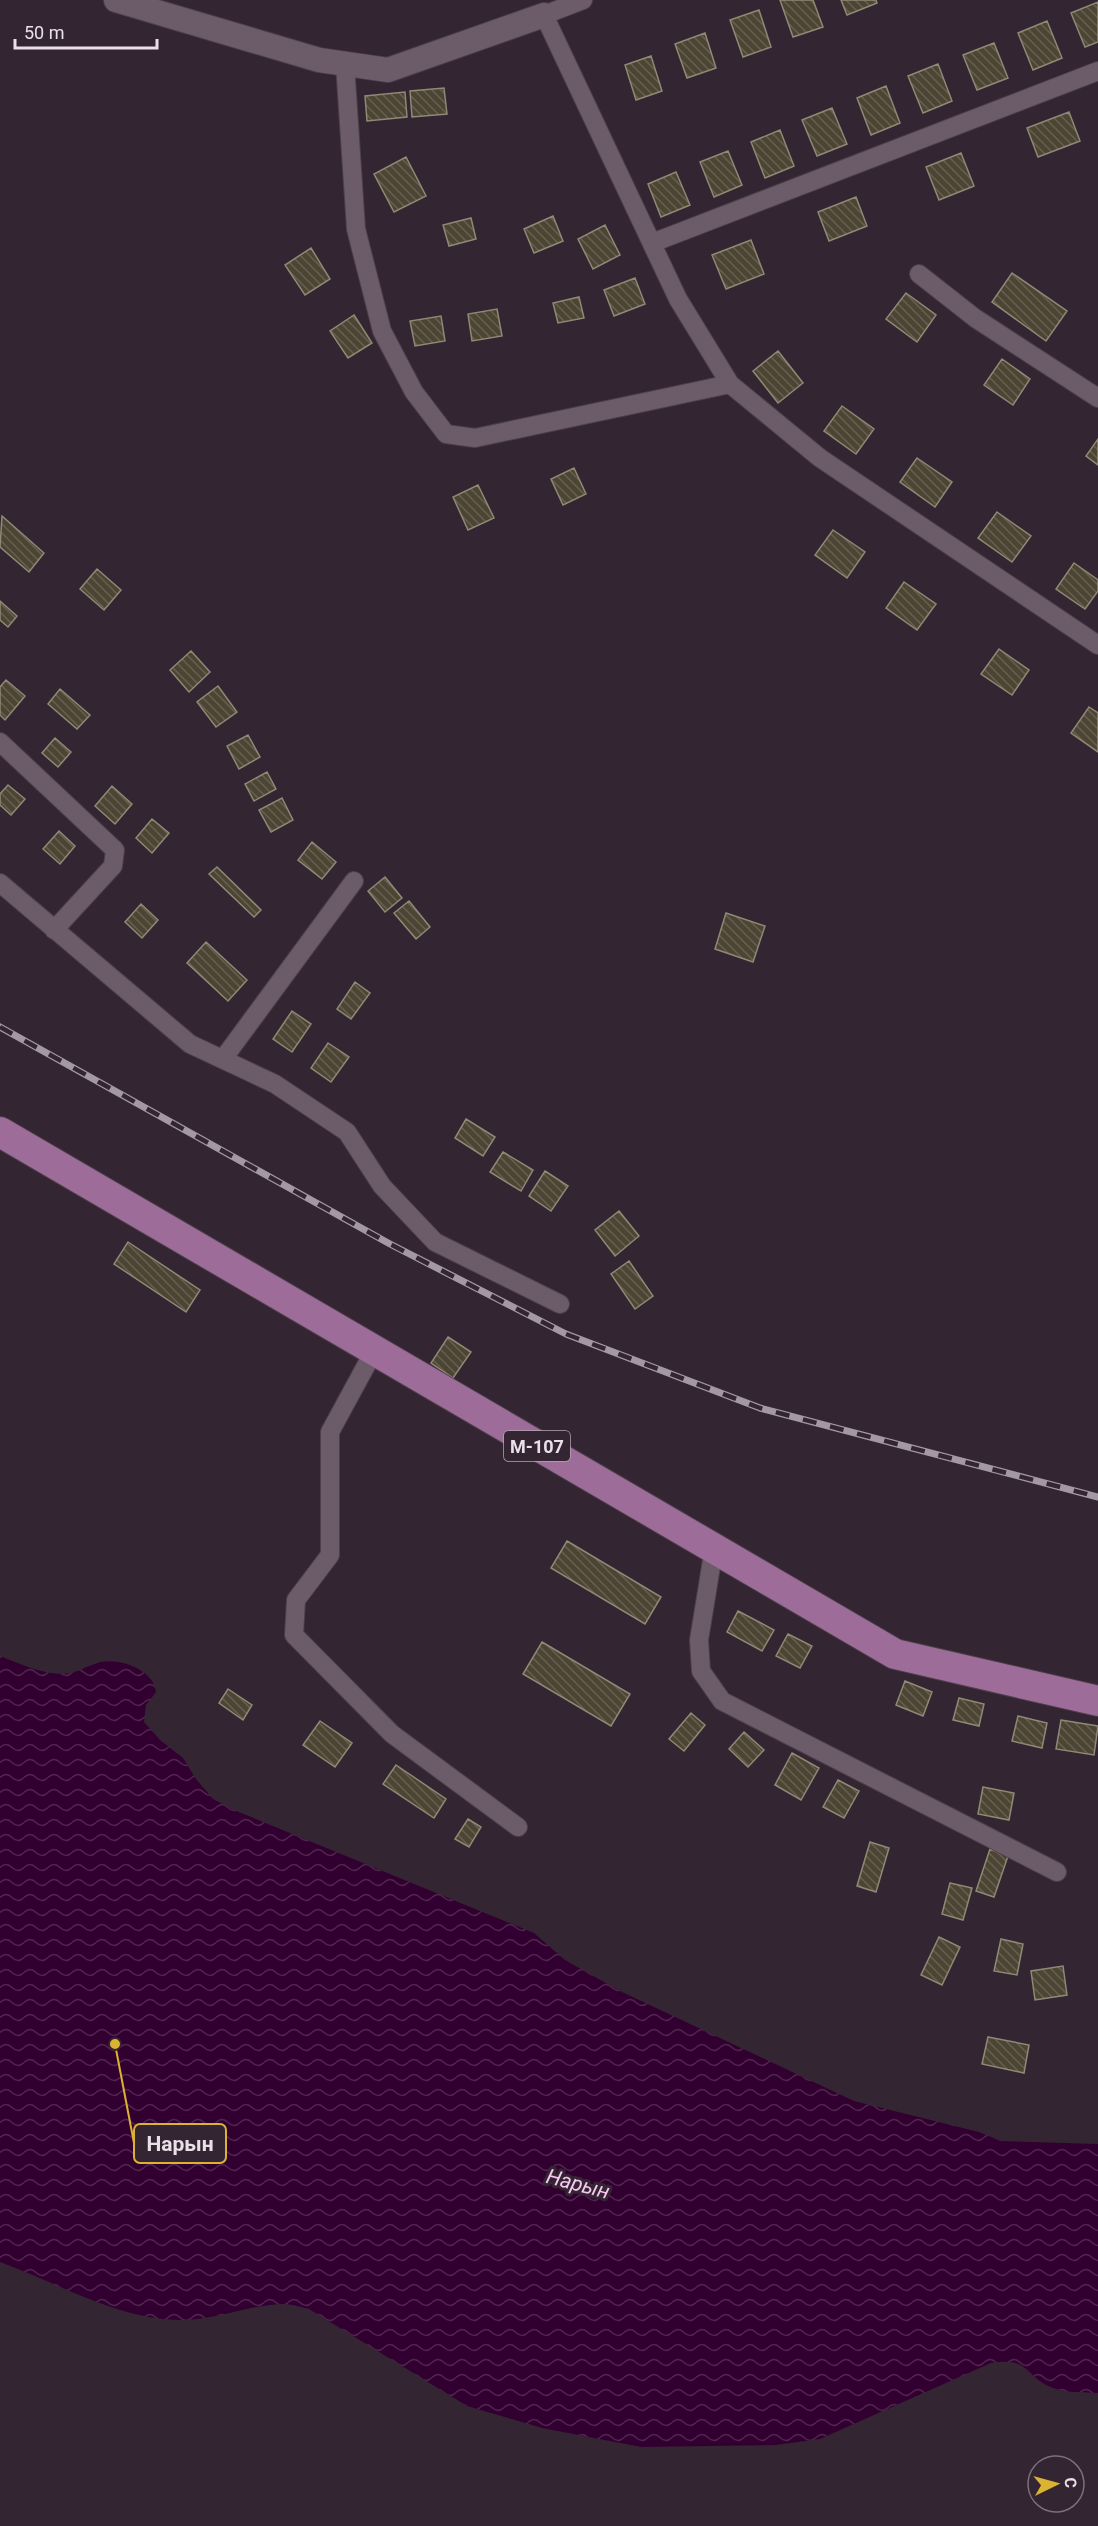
<svg xmlns="http://www.w3.org/2000/svg" width="1098" height="2526" font-family="Roboto,sans-serif">
	<style>
		.water { fill: url(#water-waves) }
		.building { fill: url(#building-back-hatch); stroke: #908976; stroke-width: 1.5 }
		.lines { fill: none; stroke-linecap: round; stroke-linejoin: round }
		.minor-casing { stroke: #4c404b; stroke-width: 20 }
		.tertiary-casing { stroke: #4c404b; stroke-width: 26 }
		.primary-casing { stroke: #4c404b; stroke-width: 32 }
		.minor { stroke: #6c5c6a; stroke-width: 18 }
		.tertiary { stroke: #6c5c6a; stroke-width: 24 }
		.primary { stroke: #9e6c99; stroke-width: 30 }
		.rail-casing { stroke: #a499a2; stroke-width: 7 }
		.rail { stroke: #332531; stroke-width: 4.5; stroke-dasharray: 14; stroke-linecap: butt }
		.labels { text-anchor: middle; dominant-baseline: central; stroke-width: 6; stroke-linejoin: round; paint-order: stroke }
		.shield { fill: #332531; stroke: #b2a8b1; stroke-width: 1.5 }
		.shield-label { font-size: 18px; font-weight: bold; fill: #e9e0e8 }
		.water-label { font-size: 21px; font-style: italic; fill: #f9c7f4; stroke: #332531 }
		.leader { fill: none; stroke: #dbb333; stroke-width: 2 }
		.callout-dot { fill: #dbb333; stroke: #332531; stroke-width: 2 }
		.callout { fill: #332531; stroke: #dbb333; stroke-width: 2 }
		.callout-label { font-size: 21px; text-anchor: middle; font-weight: bold; fill: #e9e0e8 }
	</style>
	<defs>
		<pattern id="water-waves" width="16" height="10" patternUnits="userSpaceOnUse" patternTransform="scale(1.5)"><rect width="16" height="10" fill="#320030"/><path d="M0 5q4-4 8 0t8 0" fill="none" stroke="#50254e"/></pattern>
		<pattern id="building-back-hatch" width="6" height="6" patternUnits="userSpaceOnUse" patternTransform="scale(1.5)"><rect width="6" height="6" fill="#4c4534"/><path d="M-1 5l2 2M0 0l6 6M5-1l2 2" fill="none" stroke="#666051"/></pattern>
	</defs>
	<rect width="100%" height="100%" fill="#332531"/>
	<path class="water" d="M 0,1656 C 20,1664 40,1673 62,1674 C 77,1674 87,1665 101,1662 C 121,1658 154,1670 156,1692 L 146,1705 L 144,1722 L 160,1740 L 183,1758 L 196,1779 L 213,1799 L 234,1810 L 534,1933 L 565,1960 L 620,1991 L 854,2101 L 979,2132 L 1001,2141 L 1098,2144 L 1098,2393 C 1085,2392 1069,2393 1056,2389 C 1024,2379 1032,2356 991,2363 L 820,2439 L 776,2445 L 641,2447 L 542,2428 L 467,2406 L 309,2309 C 301,2307 291,2304 282,2304 C 248,2305 217,2320 183,2320 C 120,2321 58,2283 0,2262 Z"/>
	<path class="building" d="M 780,0 L 813,0 L 823,27 L 793,37 Z
		M 841,0 L 876,0 L 877,3 L 847,15 Z
		M 1098,2 L 1098,42 L 1085,47 L 1071,13 Z
		M 759,10 L 771,47 L 743,57 L 730,20 Z
		M 1047,21 L 1062,58 L 1033,70 L 1018,33 Z
		M 705,33 L 716,68 L 687,78 L 675,44 Z
		M 994,43 L 1008,78 L 977,90 L 963,55 Z
		M 651,56 L 662,91 L 636,100 L 625,65 Z
		M 938,64 L 952,101 L 923,113 L 908,76 Z
		M 886,86 L 900,123 L 871,135 L 857,98 Z
		M 444,88 L 447,114 L 412,117 L 410,91 Z
		M 405,92 L 407,117 L 367,121 L 365,96 Z
		M 832,108 L 847,144 L 817,156 L 802,120 Z
		M 1069,112 L 1080,141 L 1038,157 L 1027,128 Z
		M 780,130 L 794,166 L 765,178 L 751,142 Z
		M 728,151 L 742,185 L 714,197 L 700,162 Z
		M 961,153 L 974,186 L 939,200 L 926,167 Z
		M 406,157 L 426,196 L 394,212 L 374,174 Z
		M 676,172 L 690,205 L 661,217 L 648,184 Z
		M 856,197 L 867,226 L 829,241 L 818,212 Z
		M 553,216 L 563,241 L 534,253 L 524,229 Z
		M 471,218 L 476,239 L 449,246 L 443,225 Z
		M 605,225 L 620,255 L 593,269 L 578,239 Z
		M 751,240 L 764,274 L 726,289 L 712,255 Z
		M 311,248 L 330,279 L 305,295 L 285,265 Z
		M 1012,273 L 1067,311 L 1046,341 L 992,302 Z
		M 635,278 L 645,304 L 614,316 L 604,290 Z
		M 906,293 L 936,315 L 917,342 L 886,319 Z
		M 579,297 L 584,318 L 558,323 L 553,303 Z
		M 497,309 L 502,336 L 472,341 L 468,314 Z
		M 354,315 L 372,343 L 348,358 L 330,331 Z
		M 441,316 L 445,341 L 415,346 L 410,321 Z
		M 778,351 L 803,383 L 778,403 L 753,371 Z
		M 1002,359 L 1030,379 L 1013,405 L 984,385 Z
		M 842,406 L 874,429 L 856,454 L 824,431 Z
		M 1098,439 L 1098,465 L 1086,456 Z
		M 917,458 L 952,482 L 935,507 L 900,482 Z
		M 574,468 L 586,494 L 563,505 L 551,479 Z
		M 478,485 L 494,518 L 468,530 L 453,497 Z
		M 997,512 L 1031,536 L 1012,562 L 978,538 Z
		M 2,516 L 44,553 L 29,572 L 0,547 Z
		M 833,530 L 865,552 L 847,578 L 815,555 Z
		M 1074,563 L 1098,580 L 1098,591 L 1085,609 L 1056,589 Z
		M 97,569 L 121,590 L 104,610 L 80,589 Z
		M 904,582 L 936,604 L 917,630 L 886,608 Z
		M 0,601 L 17,616 L 8,627 L 0,620 Z
		M 999,649 L 1029,670 L 1012,695 L 981,674 Z
		M 191,651 L 210,672 L 189,692 L 170,670 Z
		M 6,680 L 25,696 L 5,720 L 0,715 L 0,687 Z
		M 218,686 L 237,712 L 216,727 L 197,702 Z
		M 60,689 L 90,715 L 77,729 L 48,704 Z
		M 1089,707 L 1098,713 L 1098,752 L 1071,733 Z
		M 248,735 L 260,757 L 239,769 L 227,746 Z
		M 55,738 L 71,752 L 58,767 L 42,753 Z
		M 267,772 L 276,789 L 254,801 L 245,784 Z
		M 8,785 L 25,799 L 11,815 L 0,805 L 0,794 Z
		M 112,786 L 132,804 L 115,824 L 95,806 Z
		M 282,798 L 293,820 L 271,832 L 259,810 Z
		M 152,819 L 169,833 L 152,853 L 136,838 Z
		M 59,831 L 75,846 L 60,864 L 43,849 Z
		M 312,842 L 336,862 L 322,879 L 298,860 Z
		M 217,867 L 261,910 L 254,917 L 209,874 Z
		M 385,877 L 402,898 L 385,912 L 368,891 Z
		M 409,901 L 430,927 L 416,939 L 394,913 Z
		M 141,904 L 158,920 L 142,938 L 125,922 Z
		M 726,913 L 765,926 L 753,962 L 715,949 Z
		M 206,942 L 247,980 L 228,1001 L 187,963 Z
		M 355,982 L 370,993 L 351,1019 L 337,1009 Z
		M 292,1011 L 311,1024 L 292,1052 L 273,1039 Z
		M 328,1043 L 349,1057 L 331,1082 L 311,1068 Z
		M 466,1119 L 495,1137 L 483,1156 L 455,1138 Z
		M 503,1152 L 533,1170 L 521,1191 L 490,1172 Z
		M 545,1171 L 568,1186 L 551,1211 L 529,1196 Z
		M 619,1211 L 639,1236 L 615,1256 L 595,1230 Z
		M 128,1242 L 200,1290 L 186,1312 L 114,1264 Z
		M 629,1261 L 653,1296 L 635,1309 L 611,1274 Z
		M 448,1337 L 471,1352 L 453,1378 L 431,1363 Z
		M 567,1541 L 661,1597 L 645,1624 L 551,1568 Z
		M 738,1611 L 774,1630 L 762,1651 L 727,1632 Z
		M 788,1634 L 812,1646 L 800,1668 L 776,1656 Z
		M 542,1642 L 630,1694 L 611,1726 L 523,1674 Z
		M 905,1681 L 932,1692 L 923,1716 L 896,1705 Z
		M 228,1689 L 252,1705 L 243,1720 L 219,1703 Z
		M 959,1698 L 984,1704 L 979,1726 L 953,1720 Z
		M 691,1713 L 705,1725 L 684,1751 L 669,1739 Z
		M 1018,1716 L 1047,1723 L 1042,1748 L 1012,1741 Z
		M 1061,1720 L 1098,1726 L 1094,1755 L 1056,1749 Z
		M 320,1721 L 352,1743 L 335,1767 L 303,1745 Z
		M 744,1732 L 764,1750 L 748,1767 L 729,1749 Z
		M 792,1753 L 819,1768 L 801,1800 L 775,1785 Z
		M 396,1765 L 446,1799 L 434,1818 L 383,1784 Z
		M 838,1780 L 859,1791 L 844,1818 L 823,1807 Z
		M 983,1787 L 1014,1793 L 1009,1820 L 978,1814 Z
		M 468,1819 L 481,1827 L 469,1847 L 455,1839 Z
		M 870,1842 L 889,1848 L 876,1892 L 857,1886 Z
		M 990,1849 L 1008,1856 L 994,1897 L 976,1891 Z
		M 950,1883 L 972,1888 L 963,1920 L 942,1914 Z
		M 939,1937 L 960,1947 L 942,1985 L 921,1975 Z
		M 1001,1939 L 1023,1944 L 1017,1975 L 994,1971 Z
		M 1063,1966 L 1067,1995 L 1035,2000 L 1031,1971 Z
		M 988,2037 L 1029,2045 L 1024,2073 L 982,2064 Z"/>
	<g class="lines">
		<g class="minor-casing">
			<path id="minor" d="M 583,0 L 544,15 L 678,299 L 730,384 L 820,458 L 1098,645
				M 345,64 L 356,229 L 382,331 L 414,392 L 446,434 L 475,438 L 730,384
				M 652,243 L 1098,71
				M 919,274 L 975,318 L 1098,398
				M 0,742 L 115,850 L 113,866 L 54,930
				M 0,883 L 190,1044 L 275,1084 L 347,1132 L 382,1186 L 435,1242 L 560,1304
				M 223,1059 L 354,881
				M 374,1351 L 330,1432 L 330,1555 L 296,1600 L 294,1635 L 392,1734 L 518,1827
				M 714,1548 L 699,1640 L 701,1671 L 722,1701 L 1057,1872"/>
		</g>
		<g class="tertiary-casing">
			<path id="tertiary" d="M 116,0 L 319,60 L 388,70 L 544,15"/>
		</g>
		<g class="primary-casing">
			<path id="primary" d="M 0,1132 L 895,1654 L 1098,1701"/>
		</g>
		<use href="#minor" class="minor"/>
		<use href="#tertiary" class="tertiary"/>
		<use href="#primary" class="primary"/>
		<g class="rail-casing">
			<path id="rail" d="M 0,1027 L 390,1244 L 566,1334 L 760,1408 L 1098,1497"/>
		</g>
		<use href="#rail" class="rail"/>
	</g>
	<g class="labels">
		<rect class="shield" x="504" y="1431" width="66" height="30" rx="4.5"/>
		<g class="shield-label">
			<text x="537" y="1446">М-107</text>
		</g>
		<g class="water-label">
			<text transform="translate(578 2184) rotate(15)">Нарын</text>
		</g>
	</g>
	<path class="leader" d="M115 2044L134 2143"/>
	<circle class="callout-dot" cx="115" cy="2044" r="6"/>
	<rect class="callout" x="134" y="2124" width="92" height="39" rx="6"/>
	<g class="callout-label">
		<text x="180" y="2151">Нарын</text>
	</g>
	<g transform="translate(1056 2484) rotate(85)"><circle r="28" fill="#332531" stroke="#7c707a" stroke-width="1.5"/>
	<path d="M0-4.5L10 22L0 15L-10 22Z" fill="#dbb333"/>
	<text y="-9" font-size="16" font-weight="bold" text-anchor="middle" fill="#e9e0e8">С</text>
	</g>
	<path d="M15 39v9h142v-9" fill="none" stroke="#e9e0e8" stroke-width="3"/>
	<text x="24" y="39" font-size="18" fill="#e9e0e8" stroke="#332531" stroke-width="4.5" paint-order="stroke">50 m</text>
</svg>
